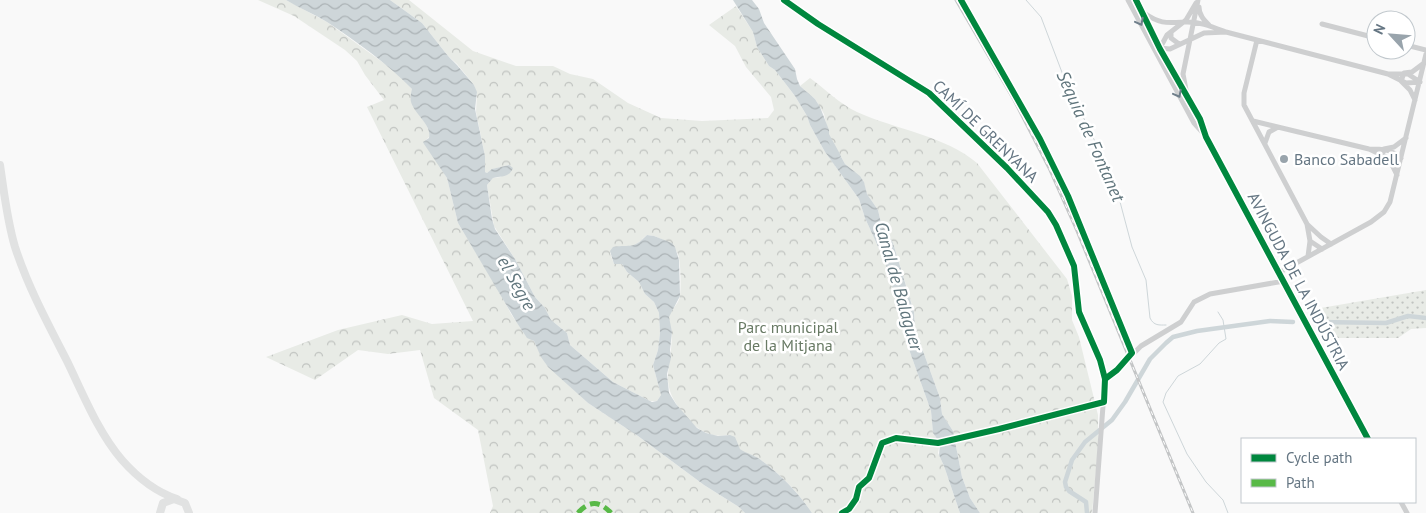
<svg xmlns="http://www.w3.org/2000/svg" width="1426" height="513" font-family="'PT Sans',sans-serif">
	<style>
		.grass { fill: url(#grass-dots) }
		.forest { fill: url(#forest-crowns) }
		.water { fill: url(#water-waves) }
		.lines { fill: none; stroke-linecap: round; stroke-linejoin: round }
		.stream { stroke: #ced6d9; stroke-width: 1 }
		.canal { stroke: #ced6d9; stroke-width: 4.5 }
		.street { stroke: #cecfd0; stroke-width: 5 }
		.primary { stroke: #e1e2e2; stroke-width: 8 }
		.rail-casing { stroke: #c3c5c6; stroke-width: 3 }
		.rail { stroke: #fff; stroke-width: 1; stroke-dasharray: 4; stroke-linecap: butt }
		.quiet { stroke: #58b947; stroke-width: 5; stroke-dasharray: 10 5; stroke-linecap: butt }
		.cycleway-casing { stroke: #fff; stroke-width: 9 }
		.cycleway { stroke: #00873e; stroke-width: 6 }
		.oneway { stroke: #707f8b }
		.poi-dot { fill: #99a4ac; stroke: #fff; stroke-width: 2 }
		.labels { text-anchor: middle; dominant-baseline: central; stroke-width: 5; stroke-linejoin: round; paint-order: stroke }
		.street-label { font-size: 16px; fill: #657683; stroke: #fff }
		.poi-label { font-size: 16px; fill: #657683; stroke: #fff; text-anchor: start }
		.park-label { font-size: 16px; fill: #687a64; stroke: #fff }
		.water-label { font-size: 18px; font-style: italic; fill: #60757c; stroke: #fff }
	</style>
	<defs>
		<pattern id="grass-dots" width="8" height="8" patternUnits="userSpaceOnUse" patternTransform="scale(1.25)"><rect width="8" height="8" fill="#e8ebe6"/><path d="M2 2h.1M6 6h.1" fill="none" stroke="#c0c3c0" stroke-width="1.8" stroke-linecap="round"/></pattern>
		<pattern id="forest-crowns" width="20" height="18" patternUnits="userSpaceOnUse" patternTransform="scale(1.25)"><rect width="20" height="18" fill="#e8ebe6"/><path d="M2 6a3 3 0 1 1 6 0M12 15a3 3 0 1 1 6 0" fill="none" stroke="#c0c3c0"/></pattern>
		<pattern id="water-waves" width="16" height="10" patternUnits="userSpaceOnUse" patternTransform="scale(1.25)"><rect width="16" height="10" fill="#ced6d9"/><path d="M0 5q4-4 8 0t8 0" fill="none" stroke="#abb2b5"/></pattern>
	</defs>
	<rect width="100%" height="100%" fill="#f9f9f9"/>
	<path class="grass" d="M 1426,290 L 1426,328 L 1411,329 L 1398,338 L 1326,338 L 1309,310 Z"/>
	<path class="forest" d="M 258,0 L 286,0 L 327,22 L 396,72 L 412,89 C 410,114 427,116 430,136 L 425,141 L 447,178 L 458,223 L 499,291 L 511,314 L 526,336 L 534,341 L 546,364 L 588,403 L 638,436 L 704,485 L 739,507 L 745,513 L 490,513 L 493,506 L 478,430 L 434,398 L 420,350 L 388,354 L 358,350 L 315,380 L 266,357 L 338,330 L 402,315 L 432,324 L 473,321 L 367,107 L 384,100 L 365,75 L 357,61 L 345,50 L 294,16 Z
		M 390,0 L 409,0 L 473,51 L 516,66 L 553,66 L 570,74 L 593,79 L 628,103 L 661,118 L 702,121 L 768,118 L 774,110 L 771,97 L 746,67 L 735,46 L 709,25 L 736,6 L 753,32 L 757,47 L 769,66 L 775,70 L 795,96 L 807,116 L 810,125 L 825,152 L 859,199 L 865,218 L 885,262 L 894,293 L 901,307 L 906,341 L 931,411 L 933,433 L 940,443 L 938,453 L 940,457 L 944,466 L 960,513 L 812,513 C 797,491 782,476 761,460 C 755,455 746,455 741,450 C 736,446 732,440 728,435 C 711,438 699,431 688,419 C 657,384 671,375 672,334 C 672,328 668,322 669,316 C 671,309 679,304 680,296 C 681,286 681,264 678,254 C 674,244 657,235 647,235 C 642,239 637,245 630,247 C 620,249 620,245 610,253 L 614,264 L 622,264 L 627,272 L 639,282 L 645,294 L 654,302 L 659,313 L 660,333 L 658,350 L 653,365 L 661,395 L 657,401 L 650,401 L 613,382 L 570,345 L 567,333 L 551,320 L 545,308 L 535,297 L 515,259 L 494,226 L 487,185 L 493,178 L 501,177 L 509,165 L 493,169 L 487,173 L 485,172 L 485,156 L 476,112 L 477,94 L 474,85 L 457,64 L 448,56 L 422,23 Z
		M 810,78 C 825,89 840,104 857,112 C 894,129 946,136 977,163 L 1067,279 L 1072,296 L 1072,320 L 1079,337 L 1098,415 L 1098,449 L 1092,513 L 980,513 L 970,498 L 962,477 L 953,431 L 942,414 L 940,398 L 915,329 L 914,311 L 893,243 L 881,223 L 878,210 L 867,194 L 863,180 L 845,164 L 839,153 L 834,148 L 829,137 L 824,114 L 820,107 L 815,99 L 800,86 Z"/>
	<path class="water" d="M 286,0 L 390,0 L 422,23 L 448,56 L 457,65 L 474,85 L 477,92 L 475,109 L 485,156 L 485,172 L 487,173 L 492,169 L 509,165 L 513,168 C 509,178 501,176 493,178 L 487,185 L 492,219 L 495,229 L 515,259 L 535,297 L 545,308 L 551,320 L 567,333 L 570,345 L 613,382 L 652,402 L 657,401 L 661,395 L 653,365 L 658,350 L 660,333 L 659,313 L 654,302 L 645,294 L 639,282 L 627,272 L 622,264 L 614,264 L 610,251 L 613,247 C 632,244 632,250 647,235 L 654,236 L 672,243 L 675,247 L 679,260 L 680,296 L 669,317 L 672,332 L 670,350 L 671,358 L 667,374 L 669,393 L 676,404 L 697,428 L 706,433 L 718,436 L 730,435 L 735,437 L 740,449 C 747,454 755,455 761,460 C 781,475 798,492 812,513 L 745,513 L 739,507 L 704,485 L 638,436 L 588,403 L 548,367 L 541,357 L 534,341 L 527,338 L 517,323 L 458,223 L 447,178 L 424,144 L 423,142 L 429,138 C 432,125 415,115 411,102 C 410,98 411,93 412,89 C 387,63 357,42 327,22 C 314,14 299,8 286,0 Z
		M 733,0 L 752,0 L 759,9 L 764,23 L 795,69 L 797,79 L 800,86 L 815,99 L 820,107 L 829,130 L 829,137 L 834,148 L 839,153 L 845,164 L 860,176 L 864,182 L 867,194 L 878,210 L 881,223 L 893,243 L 914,312 L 915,329 L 940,398 L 942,414 L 953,431 L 962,477 L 970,498 L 980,513 L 960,513 L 944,466 L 939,455 L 940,443 L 933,433 L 931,411 L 906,341 L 901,307 L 894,293 L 885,262 L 865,218 L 859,199 L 825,152 L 810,125 L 807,116 L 795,96 L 775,70 L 769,66 L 757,47 L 753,32 Z"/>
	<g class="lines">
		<path class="stream" d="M 1026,0 L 1041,17 L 1063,75 L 1115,183 L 1132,247 L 1146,280 L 1150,318 C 1154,326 1159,325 1166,325
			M 1218,312 L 1223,320 L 1226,339 L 1219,343 L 1200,364 L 1178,376 L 1166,393 L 1163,402 L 1187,454 L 1206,482 L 1223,500 L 1228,513"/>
		<path class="canal" d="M 827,135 L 838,155
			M 1318,322 L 1386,323 L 1408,316 L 1426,318
			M 1087,513 L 1086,502 L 1069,491 L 1066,487 L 1065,482 L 1072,460 L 1085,442 L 1112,420 L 1125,402 L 1150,359 L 1166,343 L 1173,337 L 1197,331 L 1270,321 L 1293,322"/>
		<path class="street" d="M 784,0 L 818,24 L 929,93 L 1007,168 L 1048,212 L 1072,260 L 1079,312 L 1100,360 L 1105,379 L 1095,513
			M 1128,0 L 1194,123 L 1204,134
			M 1136,0 L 1160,49 L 1200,119 L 1206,137 L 1368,439
			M 1199,7 C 1199,15 1204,20 1209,25
			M 1144,13 C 1160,24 1166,23 1184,22 C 1199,21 1213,27 1226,32 L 1388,74 L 1406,83 L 1420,82
			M 1322,24 L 1376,38
			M 1171,32 L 1171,38 L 1179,44
			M 1257,40 L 1244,93 L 1244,105 L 1307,224 L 1310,241 L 1308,256
			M 1406,45 L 1426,50
			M 1158,48 L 1170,49 L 1204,33 L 1226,32
			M 1160,48 L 1167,35 L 1186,20 L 1196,3
			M 1388,74 L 1408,74 L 1420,82
			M 1186,90 L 1183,74 L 1198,0
			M 1415,100 L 1410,90 L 1401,81 L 1404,73 L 1412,72 L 1424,63
			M 1253,121 L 1369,149 C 1381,149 1392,149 1401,158
			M 1265,143 L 1269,132 L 1278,127
			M 1369,149 L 1388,158 L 1401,158
			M 1397,175 L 1392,165 L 1382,156 L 1384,149 L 1394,147 L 1406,138
			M 1308,225 L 1321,237 L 1331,244
			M 1310,241 L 1322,249
			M 1280,272 L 1371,222 L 1384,212 L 1390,202 L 1426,54
			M 1105,379 L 1117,370 L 1141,346 L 1181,322 L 1194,302 L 1210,294 L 1284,281
			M 1401,502 L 1407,513"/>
		<path class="primary" d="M 0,165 C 4,192 7,220 15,247 C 28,287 48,324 67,361 C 83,394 98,432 122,460 C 137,477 156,492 177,499
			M 160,513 L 163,503 L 174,499 L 185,503 L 189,513"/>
		<g class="rail-casing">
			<path id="rail" d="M 956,0 L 1014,100 L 1049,168 L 1077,231 L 1193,513"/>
		</g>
		<use href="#rail" class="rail"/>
		<path class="quiet" d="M 578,513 C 589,500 600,501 611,513"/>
		<g class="cycleway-casing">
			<path id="cycleway" d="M 784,0 L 818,24 L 929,93 L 1007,168 L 1048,212 L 1056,225 L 1074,266 L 1079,312 L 1100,360 L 1105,379 L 1104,402 L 999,429 L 938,443 L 896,438 L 882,443 L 869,478 L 859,487 L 856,499 L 849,509 L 842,513
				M 961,0 L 1040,139 L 1068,196 L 1132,353 L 1117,370 L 1105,379
				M 1136,0 L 1160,49 L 1200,119 L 1206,137 L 1368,439"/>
		</g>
		<use href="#cycleway" class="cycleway"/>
	</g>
	<defs><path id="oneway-chevron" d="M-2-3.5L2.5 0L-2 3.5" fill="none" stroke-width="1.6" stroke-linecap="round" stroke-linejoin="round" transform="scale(1.25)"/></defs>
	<g class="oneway">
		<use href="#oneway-chevron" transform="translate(1140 22) rotate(62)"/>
		<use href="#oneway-chevron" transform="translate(1178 94) rotate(62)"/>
	</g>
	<circle class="poi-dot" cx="1284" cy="159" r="5"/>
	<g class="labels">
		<g class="street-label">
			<text transform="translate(986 131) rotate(44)">CAMÍ DE GRENYANA</text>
			<text transform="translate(1299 281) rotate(62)">AVINGUDA DE LA INDÚSTRIA</text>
		</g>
		<g class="poi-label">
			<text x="1294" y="159">Banco Sabadell</text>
		</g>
		<g class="park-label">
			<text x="788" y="327">Parc municipal<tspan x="788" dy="18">de la Mitjana</tspan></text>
		</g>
		<g class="water-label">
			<text transform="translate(1091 136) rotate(66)">Séquia de Fontanet</text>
			<text transform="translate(517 283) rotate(61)">el Segre</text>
			<text transform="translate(899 286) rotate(74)">Canal de Balaguer</text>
		</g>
	</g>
	<rect x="1241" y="438" width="175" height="65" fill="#ffffff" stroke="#c1c8cd"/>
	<rect x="1251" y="454" width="25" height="8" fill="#00873e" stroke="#c1c8cd"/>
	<text x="1286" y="463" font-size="15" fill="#657683">Cycle path</text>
	<rect x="1251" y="479" width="25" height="8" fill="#58b947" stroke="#c1c8cd"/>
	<text x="1286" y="488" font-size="15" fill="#657683">Path</text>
	<g transform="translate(1391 35) rotate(296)"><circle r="24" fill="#ffffff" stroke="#c1c8cd"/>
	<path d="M0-4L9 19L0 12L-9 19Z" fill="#99a4ac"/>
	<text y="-8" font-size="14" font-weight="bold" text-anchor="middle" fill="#657683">N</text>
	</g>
</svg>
